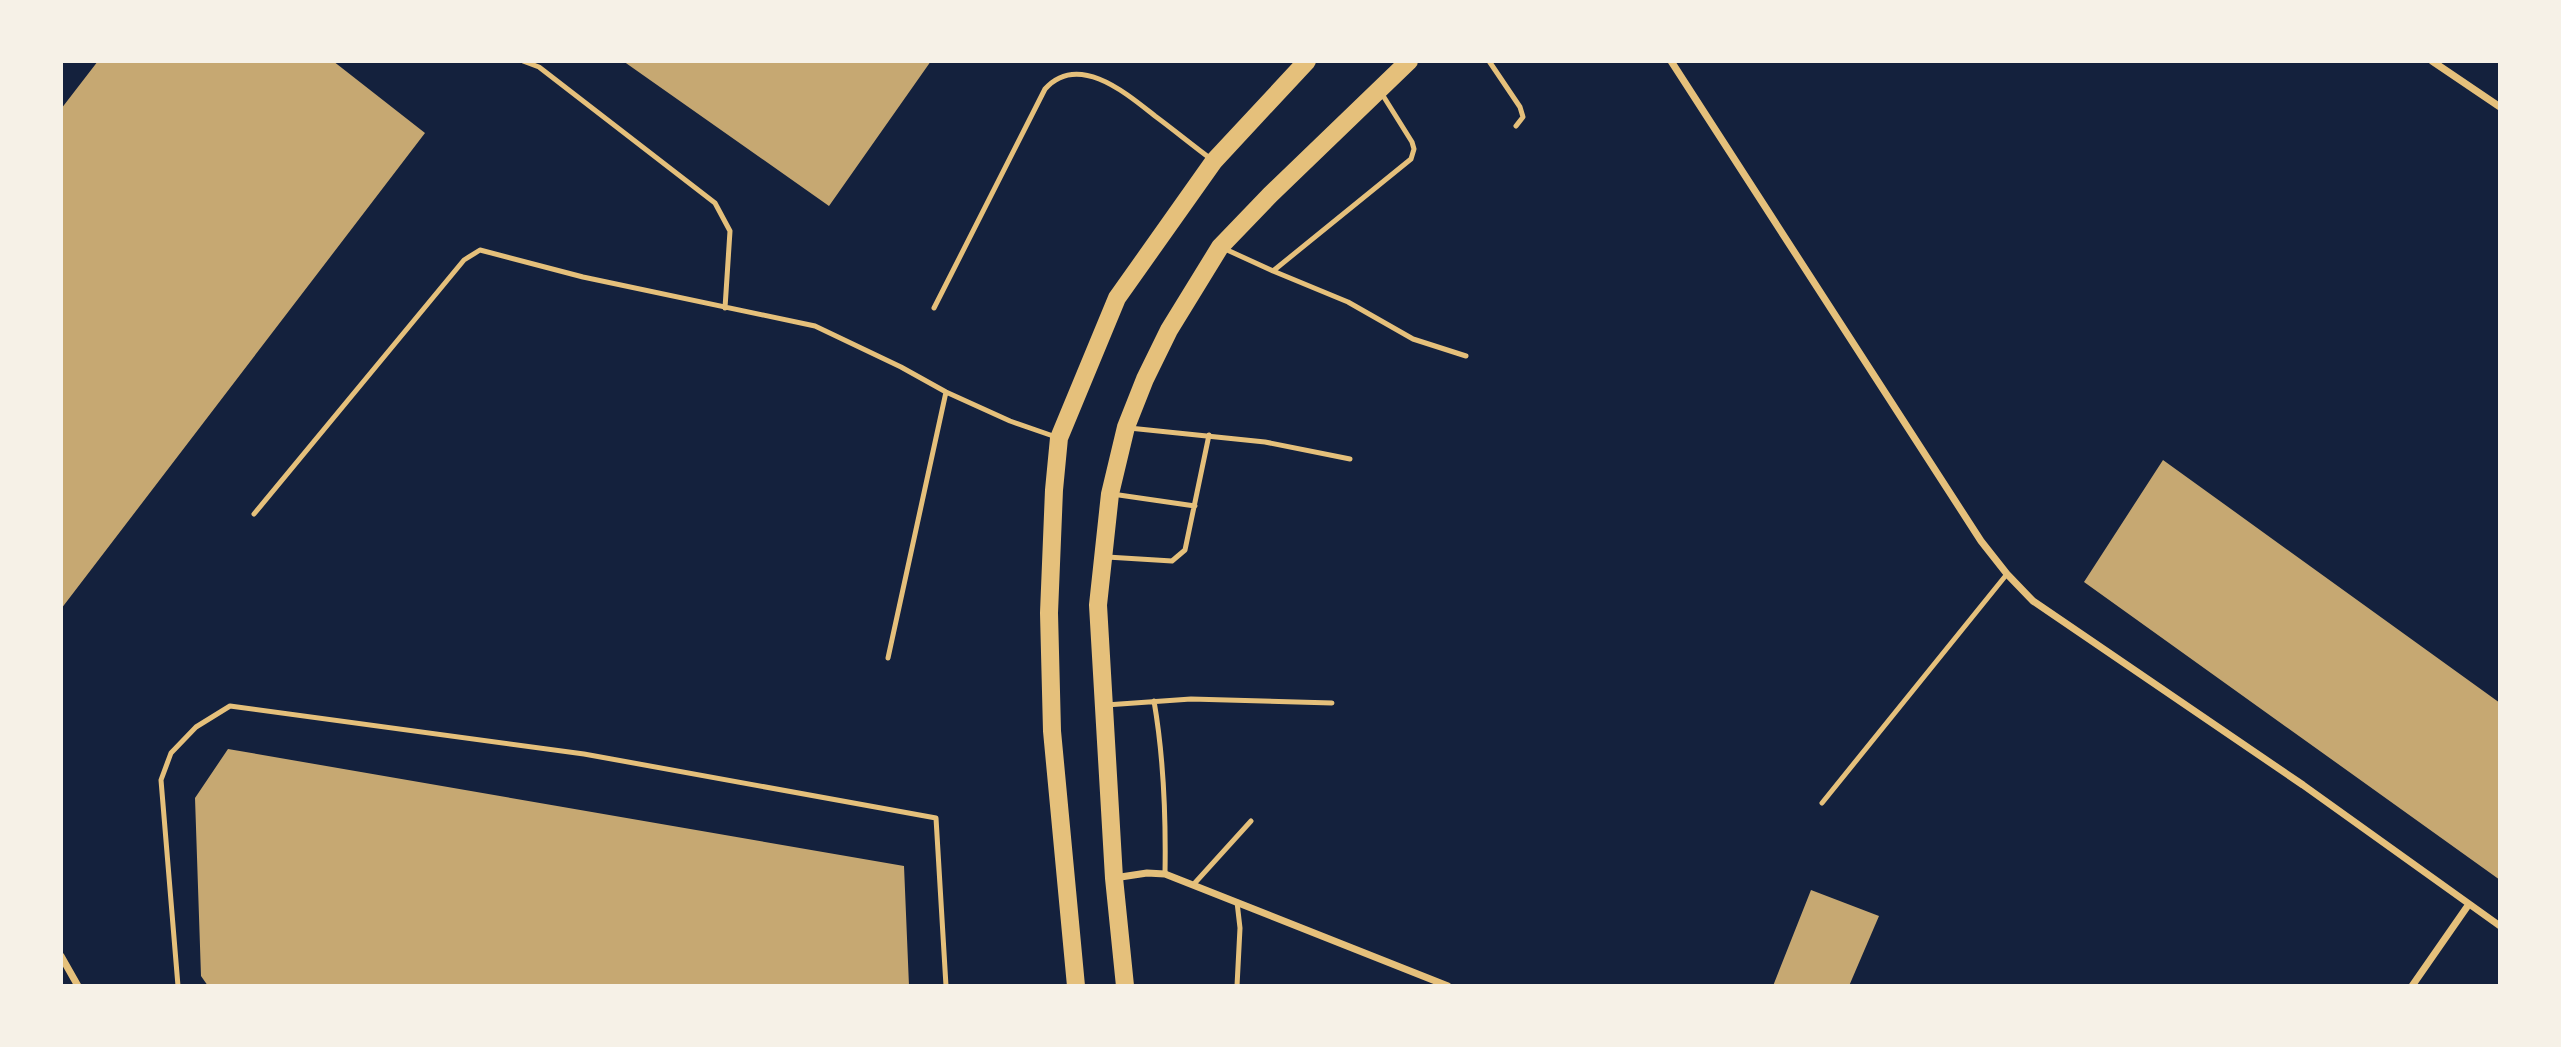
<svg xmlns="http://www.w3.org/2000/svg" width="2561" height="1047" font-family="Signika,sans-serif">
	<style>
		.building { fill: #c6a872 }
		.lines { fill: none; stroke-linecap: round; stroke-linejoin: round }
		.service { stroke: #e5c07b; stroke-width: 5 }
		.minor { stroke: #e5c07b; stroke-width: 7 }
		.primary { stroke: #e5c07b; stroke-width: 18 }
	</style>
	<rect width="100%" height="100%" fill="#14213d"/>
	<path class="building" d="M 98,61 L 333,61 L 425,133 L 61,609 L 61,109 Z
		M 623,61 L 931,61 L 829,206 Z
		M 2163,460 L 2500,703 L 2500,880 L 2084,582 Z
		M 228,749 L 904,866 L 909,986 L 208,986 L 201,976 L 195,798 Z
		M 1811,890 L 1879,916 L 1849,986 L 1773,986 Z"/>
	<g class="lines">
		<path class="service" d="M 523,61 L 539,67 L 715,203 L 730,231 L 725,308
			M 1489,61 L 1520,107 L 1523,117 L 1516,126
			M 1225,249 L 1273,271 L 1411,159 L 1414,149 L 1412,142 L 1382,94
			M 1273,271 L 1348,302 L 1413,339 L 1466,356
			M 934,308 L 1045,89 C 1078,52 1126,93 1155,116 C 1174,130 1192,145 1211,159
			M 1129,428 L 1265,442 L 1350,459
			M 1112,494 L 1195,506
			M 254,514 L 464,260 L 480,250 L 583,277 L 815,326 L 901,367 L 946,392 L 1010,421 L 1056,437
			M 1107,557 L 1172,561 L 1185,550 L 1209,435
			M 888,658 L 946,392
			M 1154,701 C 1164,759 1166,816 1165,874
			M 1106,705 L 1191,699 L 1332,703
			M 1822,803 L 2007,574
			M 1193,885 L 1251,821
			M 178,986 L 161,780 L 171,753 L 196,727 L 230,706 L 584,754 L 936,818 L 946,986
			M 1237,986 L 1240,928 L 1237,902"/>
		<path class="minor" d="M 1671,61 L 1981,541 L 2007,574 L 2033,601 L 2303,785 L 2500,926
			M 2432,61 L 2500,107
			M 1114,878 L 1147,873 L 1165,874 L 1448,986
			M 61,956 L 78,986
			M 2412,986 L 2469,904"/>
		<path class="primary" d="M 1076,986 L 1052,731 L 1049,613 L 1054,490 L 1059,438 L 1117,298 L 1214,161 L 1307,61
			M 1125,986 L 1114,878 L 1098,605 L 1110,494 L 1126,427 L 1145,379 L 1169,330 L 1220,247 L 1270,195 L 1409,61"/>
	</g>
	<rect width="2561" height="1047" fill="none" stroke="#f6f1e7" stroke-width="126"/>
</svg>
